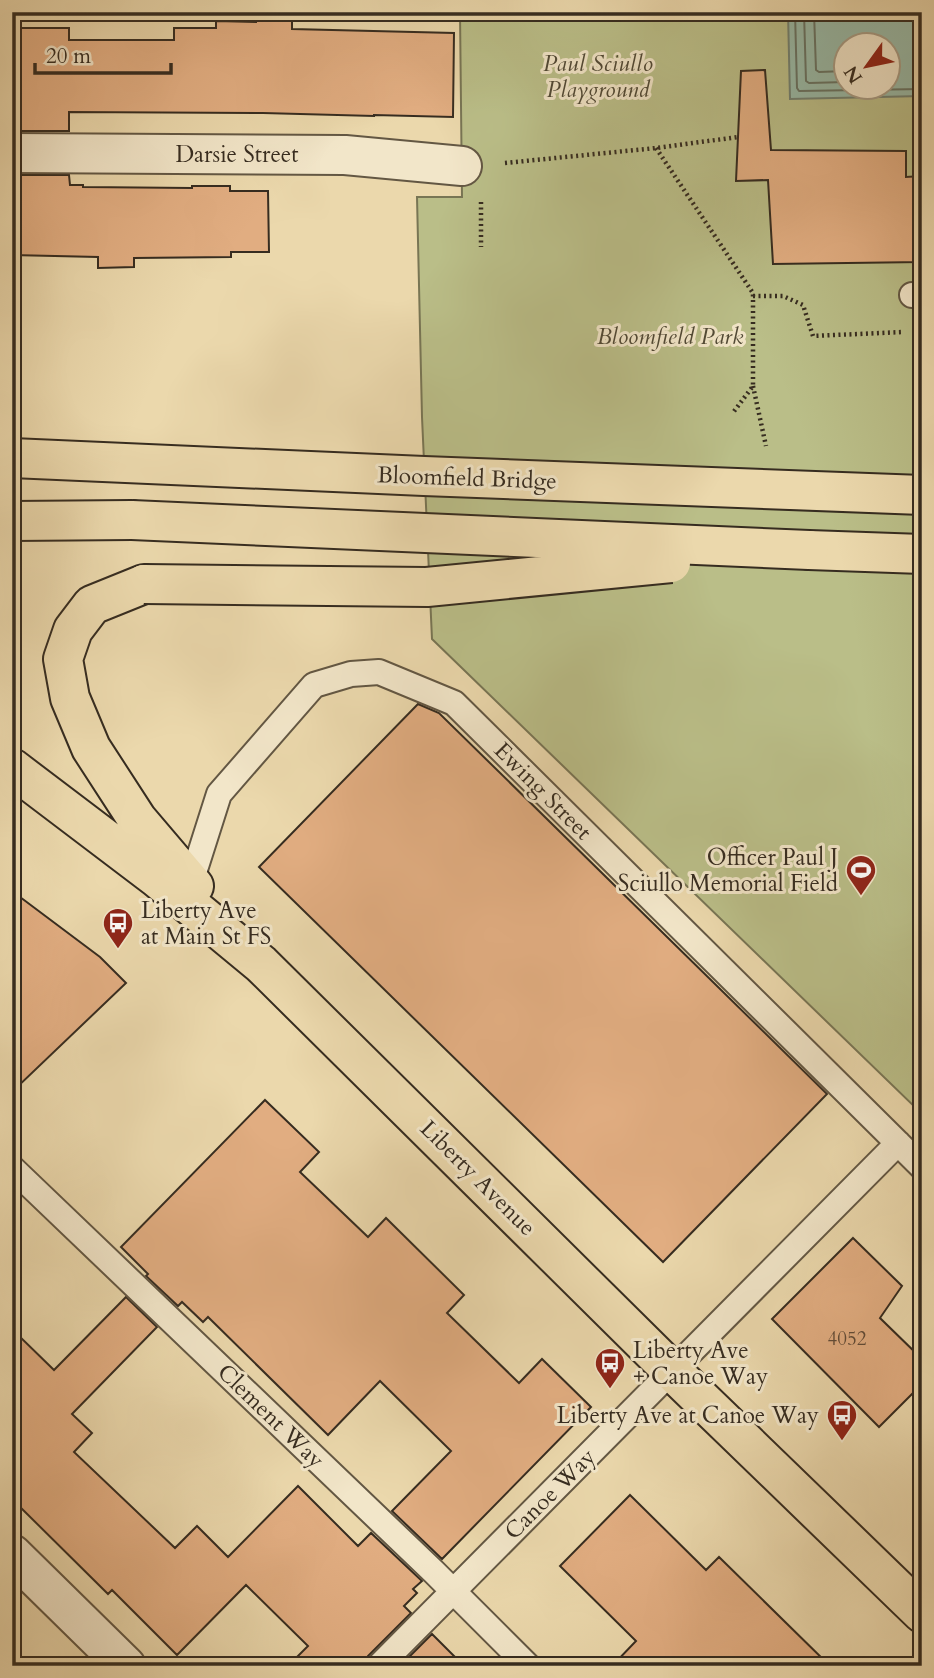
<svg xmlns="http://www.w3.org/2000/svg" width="934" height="1678" font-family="Cardo,serif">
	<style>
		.green { fill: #babe88; stroke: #787554; stroke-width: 2; fill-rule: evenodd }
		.water { fill: #98baa8; stroke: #718172; stroke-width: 2; fill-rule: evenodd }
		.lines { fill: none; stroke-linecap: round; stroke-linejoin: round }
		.shore { stroke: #677364; stroke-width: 2 }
		.building { fill: #e1ad81; stroke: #362c20; stroke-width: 2 }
		.service-casing { stroke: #635743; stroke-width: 28 }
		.minor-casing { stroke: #635743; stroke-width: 42 }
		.primary-casing { stroke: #362c20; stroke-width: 42 }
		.path { stroke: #362c20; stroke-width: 4.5; stroke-dasharray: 2 3.5; stroke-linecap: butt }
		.service { stroke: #f2e6c9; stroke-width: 24 }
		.minor { stroke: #f2e6c9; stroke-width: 38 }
		.primary { stroke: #ebd8ac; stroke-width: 38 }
		.primary-bridge-casing { stroke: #362c20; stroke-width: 42; stroke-linecap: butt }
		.primary-bridge { stroke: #ebd8ac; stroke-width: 38 }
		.labels { text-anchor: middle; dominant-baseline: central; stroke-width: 6; stroke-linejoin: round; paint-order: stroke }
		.number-label { font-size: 19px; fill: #614c38 }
		.park-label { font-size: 23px; font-style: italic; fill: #504935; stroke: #f2e6c9 }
		.street-label { font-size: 23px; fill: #362c20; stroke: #f2e6c9 }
		.poi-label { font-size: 23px; fill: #362c20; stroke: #f2e6c9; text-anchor: end }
	</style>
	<rect width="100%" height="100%" fill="#ebd8ac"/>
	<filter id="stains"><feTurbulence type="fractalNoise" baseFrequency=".00286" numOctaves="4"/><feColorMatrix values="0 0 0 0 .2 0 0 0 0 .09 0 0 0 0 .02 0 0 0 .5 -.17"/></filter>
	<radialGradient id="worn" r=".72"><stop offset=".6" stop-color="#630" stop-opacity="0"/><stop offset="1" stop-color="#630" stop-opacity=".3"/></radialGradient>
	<path class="green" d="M 460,12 L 922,12 L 922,1114 L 432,639 L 422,417 L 417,197 L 462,197 ZM 846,46 L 888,46 L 888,88 L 846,88 Z"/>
	<path class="water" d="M 788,12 L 922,12 L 922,96 L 790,99 ZM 846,46 L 888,46 L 888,88 L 846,88 Z"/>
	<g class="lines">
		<path class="shore" d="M 795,12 L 797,88 L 799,91 L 922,89
			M 804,12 L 806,81 L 809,83 L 846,82
			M 814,12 L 816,70 L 819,72 L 846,71"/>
	</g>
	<path class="building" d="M 256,18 L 292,18 L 292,29 L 454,33 L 453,117 L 374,115 L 374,116 L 263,113 L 69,112 L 69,131 L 12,131 L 12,28 L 69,28 L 69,40 L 174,40 L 174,28 L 216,28 L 216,21 L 256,22 Z
		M 765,70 L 771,150 L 906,151 L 906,177 L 922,176 L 922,262 L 773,264 L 768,180 L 736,181 L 741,71 Z
		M 12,175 L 69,175 L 70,185 L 83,185 L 83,187 L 192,188 L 192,186 L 230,186 L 230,191 L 268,191 L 269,252 L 231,252 L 231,257 L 134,258 L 134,267 L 98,268 L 98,257 L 12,255 Z
		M 418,704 L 439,713 L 827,1094 L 663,1262 L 259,867 Z
		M 12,891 L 100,957 L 126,983 L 12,1092 Z
		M 265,1100 L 319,1152 L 300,1172 L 368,1237 L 386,1218 L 464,1295 L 447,1313 L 519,1383 L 542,1359 L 591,1407 L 442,1559 L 392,1511 L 451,1451 L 380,1381 L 328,1435 L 208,1317 L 203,1322 L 182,1302 L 178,1306 L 146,1276 L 148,1274 L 121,1247 Z
		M 853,1238 L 902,1286 L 880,1318 L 922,1359 L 922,1384 L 879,1427 L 772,1319 Z
		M 126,1297 L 157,1327 L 72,1414 L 92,1433 L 74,1452 L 175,1548 L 197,1526 L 228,1557 L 298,1486 L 358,1546 L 371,1533 L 422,1581 L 413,1589 L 417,1593 L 404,1606 L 411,1613 L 368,1656 L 365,1666 L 288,1666 L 308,1646 L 246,1585 L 177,1655 L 112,1590 L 108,1594 L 12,1499 L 12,1329 L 54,1370 Z
		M 630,1495 L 706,1570 L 719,1557 L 830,1666 L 612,1666 L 636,1641 L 560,1566 Z
		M 432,1634 L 464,1666 L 400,1666 Z"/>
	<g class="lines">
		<g class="service-casing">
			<path id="service" d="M 912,295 L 922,295
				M 190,891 L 191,882 L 219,794 L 314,685 L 351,674 L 379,672 L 454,703 L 922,1167
				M 12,1168 L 434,1572 L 528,1666
				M 379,1666 L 898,1143"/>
		</g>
		<g class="minor-casing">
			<path id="minor" d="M 12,153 L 345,155 L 462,166
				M 12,1554 L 126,1666"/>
		</g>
		<g class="primary-casing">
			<path id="primary" d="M 12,521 L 132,520
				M 809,550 L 922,554
				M 144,584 L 92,605 L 73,630 L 63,659 L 70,698 L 91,748 L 137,819 L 194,886
				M 12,768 L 157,878 L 261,964 L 672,1371 L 922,1613"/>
		</g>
		<path class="path" d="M 656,148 L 753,293 L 753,386 L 732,414
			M 505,163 L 656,148 L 738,137
			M 481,202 L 481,247
			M 753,296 L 783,296 L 803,305 L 813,336 L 903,332
			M 753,386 L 766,446"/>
		<use href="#service" class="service"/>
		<use href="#minor" class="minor"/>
		<use href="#primary" class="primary"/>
		<g class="primary-bridge-casing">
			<path id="primary-bridge" d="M 12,458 L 424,476 L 922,495
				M 132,520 L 809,550
				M 144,584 L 427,587 L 671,563"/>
		</g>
		<use href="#primary-bridge" class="primary-bridge"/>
	</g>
	<defs>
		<g id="stadium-pin" transform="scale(1.575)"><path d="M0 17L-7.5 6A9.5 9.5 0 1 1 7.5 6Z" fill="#8f2418" stroke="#f2e6c9"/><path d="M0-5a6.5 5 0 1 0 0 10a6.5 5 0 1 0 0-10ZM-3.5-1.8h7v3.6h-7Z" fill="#fff"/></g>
		<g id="bus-pin" transform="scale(1.575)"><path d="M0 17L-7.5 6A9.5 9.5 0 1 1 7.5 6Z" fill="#8f2418" stroke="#f2e6c9"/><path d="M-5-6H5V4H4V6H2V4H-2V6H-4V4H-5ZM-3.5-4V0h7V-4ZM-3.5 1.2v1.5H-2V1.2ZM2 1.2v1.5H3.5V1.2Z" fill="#fff"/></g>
	</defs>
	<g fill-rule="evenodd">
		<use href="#stadium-pin" x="861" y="870"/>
		<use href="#bus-pin" x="118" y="923"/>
		<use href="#bus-pin" x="610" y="1363"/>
		<use href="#bus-pin" x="842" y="1415"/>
	</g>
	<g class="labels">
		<g class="number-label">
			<text x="847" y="1339">4052</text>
		</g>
		<g class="park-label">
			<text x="598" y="63">Paul Sciullo<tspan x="598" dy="26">Playground</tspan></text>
			<text x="670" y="336">Bloomfield Park</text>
		</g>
		<g class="street-label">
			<text x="237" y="154">Darsie Street</text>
			<text transform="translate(467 478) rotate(2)">Bloomfield Bridge</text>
			<text transform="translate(543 791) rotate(45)">Ewing Street</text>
			<text transform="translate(478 1178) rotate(45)">Liberty Avenue</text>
			<text transform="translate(271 1416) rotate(44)">Clement Way</text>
			<text transform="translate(550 1494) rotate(-45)">Canoe Way</text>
		</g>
		<g class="poi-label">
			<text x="838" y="857">Officer Paul J<tspan x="838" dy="26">Sciullo Memorial Field</tspan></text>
			<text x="141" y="910" text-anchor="start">Liberty Ave<tspan x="141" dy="26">at Main St FS</tspan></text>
			<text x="633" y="1350" text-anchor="start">Liberty Ave<tspan x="633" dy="26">+ Canoe Way</tspan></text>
			<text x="819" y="1415">Liberty Ave at Canoe Way</text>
		</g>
	</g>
	<rect width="934" height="1678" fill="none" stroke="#ebd8ac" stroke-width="42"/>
	<rect x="14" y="14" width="906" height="1650" fill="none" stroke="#362c20" stroke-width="3.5"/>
	<rect x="21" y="21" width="892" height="1636" fill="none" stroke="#362c20" stroke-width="2"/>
	<g transform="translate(867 66) rotate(237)"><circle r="33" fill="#f2e6c9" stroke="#a79c85" stroke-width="2"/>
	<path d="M0-5L12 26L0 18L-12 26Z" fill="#8f2418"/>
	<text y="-10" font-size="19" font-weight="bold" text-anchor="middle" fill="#362c20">N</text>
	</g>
	<path d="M35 63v10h136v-10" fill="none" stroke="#362c20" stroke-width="3.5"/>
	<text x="46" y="63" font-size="21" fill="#362c20" stroke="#f2e6c9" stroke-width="5" paint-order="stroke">20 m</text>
	<rect width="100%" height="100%" filter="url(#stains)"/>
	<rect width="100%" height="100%" fill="url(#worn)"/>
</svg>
